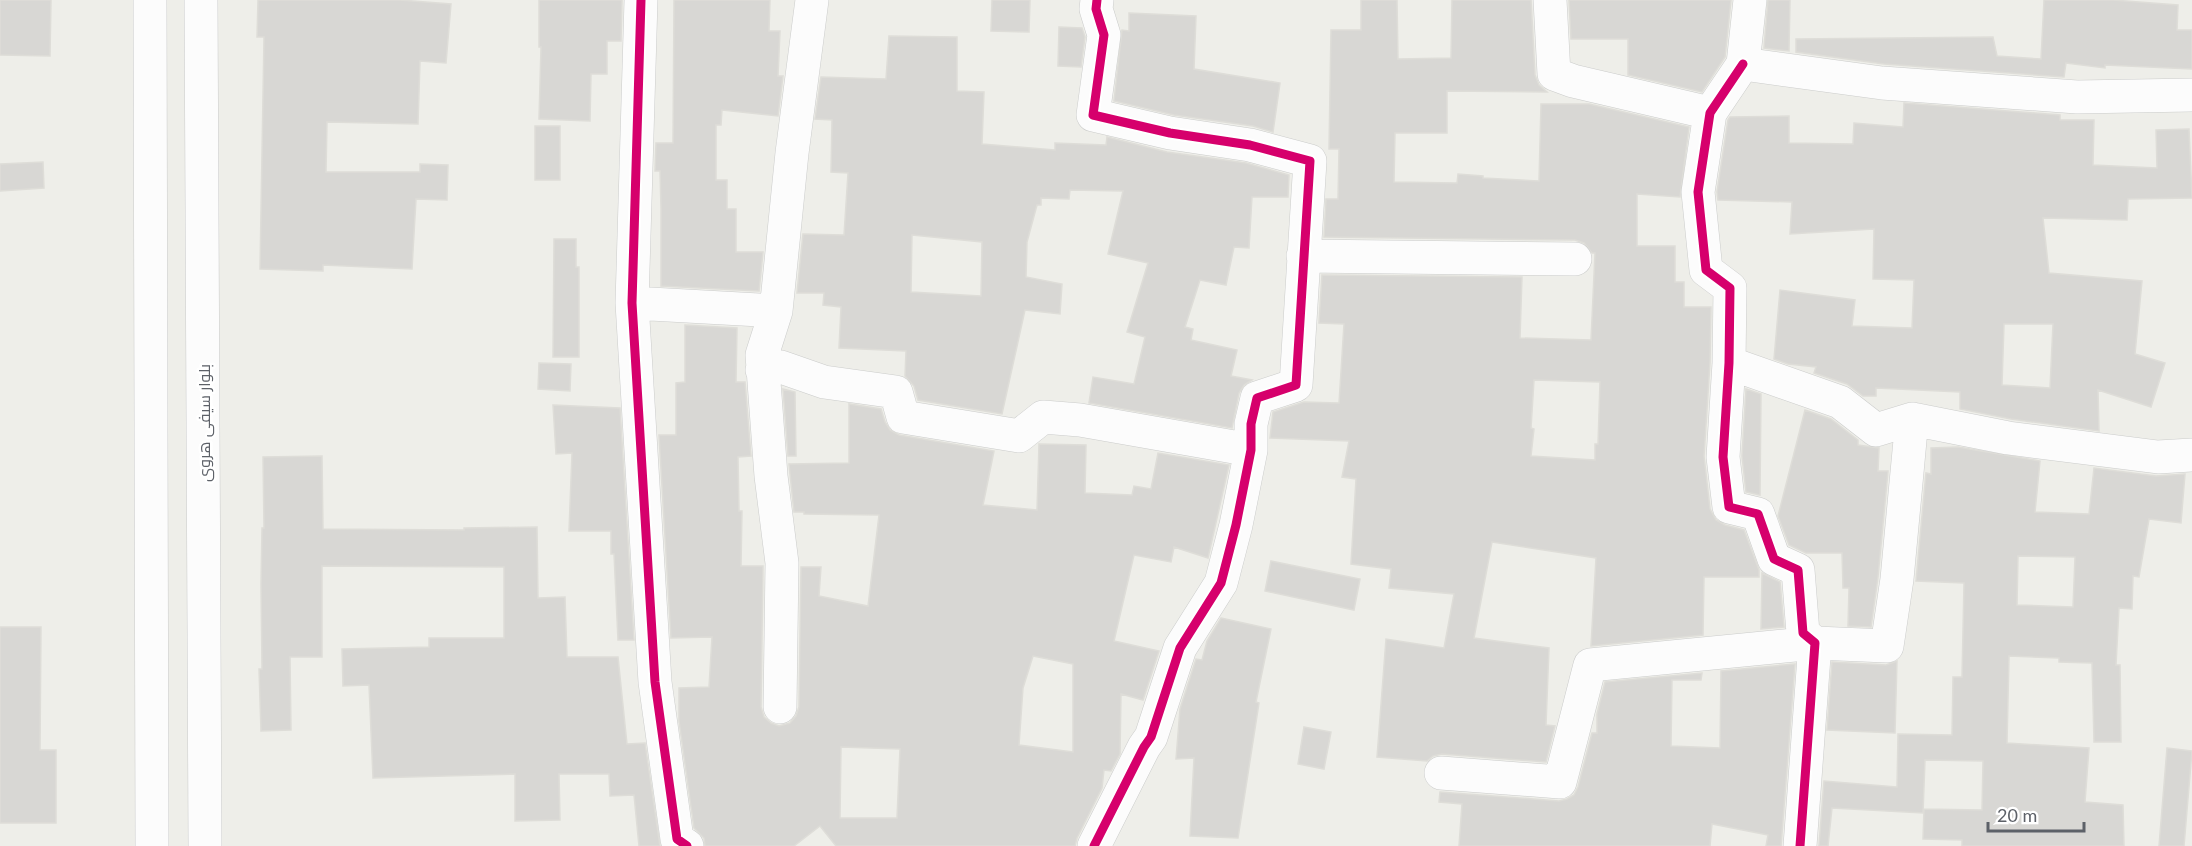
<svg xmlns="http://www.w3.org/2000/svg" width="2192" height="846" font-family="Lato,Cairo,sans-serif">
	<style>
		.building { fill: #d8d7d4; stroke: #deddd8; stroke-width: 1.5; fill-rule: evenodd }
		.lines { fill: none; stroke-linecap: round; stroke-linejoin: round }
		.street-casing { stroke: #cbcccb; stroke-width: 34 }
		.secondary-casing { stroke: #cacbcb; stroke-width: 34 }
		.street { stroke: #fcfcfc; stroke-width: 33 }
		.secondary { stroke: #fcfcfc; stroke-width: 33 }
		.cycleway-casing { stroke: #fff; stroke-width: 13 }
		.cycleway { stroke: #d6006c; stroke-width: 9 }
		.labels { text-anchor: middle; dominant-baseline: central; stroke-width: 5; stroke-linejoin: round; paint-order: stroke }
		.street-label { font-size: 16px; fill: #5d6168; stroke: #fff }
	</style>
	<rect width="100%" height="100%" fill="#eeeee9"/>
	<path class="building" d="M 0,0 L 51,0 L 50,56 L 0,55 Z
		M 258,0 L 400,0 L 451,4 L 446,63 L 420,61 L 418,124 L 327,122 L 326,172 L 420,172 L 420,164 L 448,165 L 447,200 L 416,199 L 412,269 L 323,265 L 323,271 L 260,269 L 264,37 L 257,37 Z
		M 539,0 L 622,0 L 621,41 L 607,41 L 607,74 L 591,74 L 590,121 L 539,119 L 541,47 L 539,47 Z
		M 674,0 L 770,0 L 769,31 L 780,31 L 778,76 L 783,76 L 778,116 L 722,110 L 721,125 L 716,125 L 716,180 L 727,180 L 727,209 L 736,209 L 736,252 L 763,252 L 759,291 L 661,286 L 661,209 L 660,171 L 655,171 L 656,143 L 673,143 Z
		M 992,0 L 1030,0 L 1029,32 L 991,31 Z
		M 1361,0 L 1397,0 L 1398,59 L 1451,58 L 1452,0 L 1531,0 L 1535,75 L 1539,85 L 1547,92 L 1447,91 L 1447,133 L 1395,133 L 1394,182 L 1457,183 L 1458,174 L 1483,176 L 1483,178 L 1539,181 L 1541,104 L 1589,104 L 1689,127 L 1680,197 L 1637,194 L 1637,246 L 1675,246 L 1675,282 L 1684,282 L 1684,307 L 1711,307 L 1710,362 L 1704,456 L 1710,509 L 1716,520 L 1725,525 L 1744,530 L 1759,570 L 1759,577 L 1704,577 L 1703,635 L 1591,646 L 1596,558 L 1492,542 L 1474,638 L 1549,648 L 1546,725 L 1555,726 L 1546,762 L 1442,754 L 1433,756 L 1427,761 L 1377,757 L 1386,639 L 1444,648 L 1454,594 L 1389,588 L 1391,569 L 1351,564 L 1356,479 L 1342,477 L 1349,441 L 1270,438 L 1273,412 L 1304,402 L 1339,403 L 1344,324 L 1319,323 L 1322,275 L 1522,277 L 1520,338 L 1591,340 L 1595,253 L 1592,253 L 1584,243 L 1575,240 L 1324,237 L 1326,199 L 1338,199 L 1339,149 L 1329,149 L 1331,30 L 1361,30 ZM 1534,380 L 1600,382 L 1598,444 L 1595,444 L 1595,460 L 1531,456 L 1534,429 L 1531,428 Z
		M 1569,0 L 1731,0 L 1725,57 L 1702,92 L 1628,75 L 1628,39 L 1571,39 Z
		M 1768,0 L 1790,0 L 1789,51 L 1764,48 Z
		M 2044,0 L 2113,0 L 2178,5 L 2177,30 L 2192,30 L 2192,69 L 2105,65 L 2105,68 L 2066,63 L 2064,77 L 1884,64 L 1796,52 L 1796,39 L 1993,37 L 1997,56 L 2041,59 Z
		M 1129,13 L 1196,16 L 1194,69 L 1280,83 L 1273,132 L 1253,126 L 1174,115 L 1114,101 L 1122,30 L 1129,31 Z
		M 1059,27 L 1082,28 L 1085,37 L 1081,67 L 1058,66 Z
		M 889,36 L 957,37 L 957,91 L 984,92 L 982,144 L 1055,150 L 1055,143 L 1106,145 L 1107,137 L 1167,152 L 1246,163 L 1289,175 L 1288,197 L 1252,197 L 1249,248 L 1234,247 L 1226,285 L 1200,280 L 1185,327 L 1193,329 L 1191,340 L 1237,350 L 1231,376 L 1252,380 L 1244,385 L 1239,393 L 1232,428 L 1089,403 L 1093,377 L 1134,384 L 1145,337 L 1127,332 L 1148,263 L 1108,254 L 1123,191 L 1070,190 L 1069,199 L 1041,198 L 1041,205 L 1037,205 L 1027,242 L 1026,277 L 1062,284 L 1060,314 L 1025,310 L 1002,414 L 918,400 L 914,386 L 905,376 L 906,351 L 839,348 L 841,307 L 823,305 L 824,293 L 797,293 L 803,234 L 844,235 L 848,173 L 831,172 L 832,120 L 815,119 L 821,77 L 886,79 ZM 912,235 L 982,242 L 981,296 L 911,292 Z
		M 1904,103 L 2060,115 L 2060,120 L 2094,120 L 2093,165 L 2157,168 L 2156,130 L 2189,129 L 2192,198 L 2128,199 L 2127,220 L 2043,218 L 2049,273 L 2142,281 L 2135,354 L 2165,363 L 2151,407 L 2098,390 L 2099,431 L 2011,419 L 1960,409 L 1960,392 L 1876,388 L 1876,396 L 1863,396 L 1847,384 L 1814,373 L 1816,367 L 1788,364 L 1774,359 L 1780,290 L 1855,300 L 1852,326 L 1912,328 L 1914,280 L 1873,279 L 1874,229 L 1790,234 L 1792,202 L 1718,200 L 1717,192 L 1728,120 L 1730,117 L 1789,116 L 1789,143 L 1853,144 L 1854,123 L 1903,127 ZM 2004,324 L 2053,324 L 2050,388 L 2002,385 Z
		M 535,126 L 560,126 L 560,180 L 535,180 Z
		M 43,162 L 44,188 L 0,191 L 0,164 Z
		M 554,239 L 576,239 L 576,267 L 579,267 L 579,357 L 553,357 Z
		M 685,325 L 737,328 L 736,382 L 745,382 L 751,456 L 738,457 L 739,511 L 742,511 L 741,566 L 763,566 L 761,707 L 764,717 L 771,723 L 779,726 L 790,723 L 796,716 L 799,707 L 801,567 L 821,567 L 819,596 L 868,606 L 879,515 L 804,514 L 804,512 L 794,512 L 790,474 L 789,464 L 849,463 L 849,404 L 881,409 L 885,422 L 890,430 L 899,435 L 994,451 L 983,505 L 1037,510 L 1039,444 L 1086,445 L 1085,493 L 1132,495 L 1134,486 L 1151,489 L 1158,453 L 1229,465 L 1208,558 L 1174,547 L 1171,562 L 1134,555 L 1114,641 L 1159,651 L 1143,700 L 1121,694 L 1120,754 L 1111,771 L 1104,770 L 1102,788 L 1077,838 L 1075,846 L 836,846 L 820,826 L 794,846 L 705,846 L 704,838 L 694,828 L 679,721 L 679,688 L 709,687 L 712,637 L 671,638 L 659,435 L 676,435 L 676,383 L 685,382 ZM 1033,656 L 1073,664 L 1073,752 L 1019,745 L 1023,688 ZM 841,747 L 900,749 L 897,818 L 840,818 Z
		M 539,363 L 571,364 L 570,391 L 538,389 Z
		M 783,389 L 795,392 L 796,456 L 788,456 Z
		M 1746,389 L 1761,394 L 1760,495 L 1746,492 L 1742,456 Z
		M 553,405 L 620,408 L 634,640 L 618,640 L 614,554 L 611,554 L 611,531 L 569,531 L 572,453 L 556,454 Z
		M 1805,410 L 1831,419 L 1858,440 L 1858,445 L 1879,448 L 1878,471 L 1888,471 L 1878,577 L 1871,627 L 1848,626 L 1849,588 L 1843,588 L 1842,553 L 1806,553 L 1789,545 L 1778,516 Z
		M 1958,447 L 2040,461 L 2035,512 L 2089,514 L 2094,468 L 2156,476 L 2185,474 L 2181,523 L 2149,519 L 2139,577 L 2133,576 L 2132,609 L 2119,608 L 2116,665 L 2120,665 L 2121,742 L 2094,742 L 2092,663 L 2059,662 L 2059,658 L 2009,656 L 2007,743 L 2089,748 L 2085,802 L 2123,805 L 2124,846 L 1962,846 L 1962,840 L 1923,839 L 1924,809 L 1982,810 L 1983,761 L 1925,760 L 1923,813 L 1832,808 L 1828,846 L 1819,846 L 1824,781 L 1897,787 L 1898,734 L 1952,735 L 1953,677 L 1962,677 L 1964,583 L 1916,581 L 1926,473 L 1931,474 L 1931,448 ZM 2018,556 L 2075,557 L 2073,607 L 2017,605 Z
		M 322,456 L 323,529 L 464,530 L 464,528 L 537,527 L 538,598 L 565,597 L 567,657 L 618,657 L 627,744 L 645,743 L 660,846 L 639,846 L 634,795 L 610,796 L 609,774 L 559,774 L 560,820 L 515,821 L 515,774 L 373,778 L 369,685 L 343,686 L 342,649 L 429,647 L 429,638 L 504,638 L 504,567 L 322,566 L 322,657 L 290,657 L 291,730 L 261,731 L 259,669 L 262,669 L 261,584 L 262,528 L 264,528 L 263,457 Z
		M 1271,561 L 1360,579 L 1354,610 L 1265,591 Z
		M 1762,573 L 1780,582 L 1784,627 L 1761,629 Z
		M 1221,618 L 1271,629 L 1256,702 L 1259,703 L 1238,838 L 1190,836 L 1194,758 L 1176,759 L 1180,709 L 1196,659 L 1202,660 L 1207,641 Z
		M 0,627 L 41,627 L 40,750 L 56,750 L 56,823 L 0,823 Z
		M 1897,661 L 1895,733 L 1827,730 L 1832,662 L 1886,665 Z
		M 1795,664 L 1781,846 L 1766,846 L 1768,835 L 1712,824 L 1710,846 L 1459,846 L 1462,804 L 1439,802 L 1440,792 L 1559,801 L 1567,799 L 1574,795 L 1578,787 L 1592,733 L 1597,733 L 1597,714 L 1605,682 L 1702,673 L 1701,680 L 1672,680 L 1671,746 L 1720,748 L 1721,671 Z
		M 1304,727 L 1331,732 L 1324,769 L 1298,764 Z
		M 2167,748 L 2192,751 L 2184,846 L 2159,846 Z"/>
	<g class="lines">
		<g class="street-casing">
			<path id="street" d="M 641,0 L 632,303 L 655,682 L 677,839 L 687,846
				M 1550,0 L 1554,74 L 1573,81 L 1710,113
				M 1750,0 L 1743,64 L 1882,83 L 2077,97 L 2192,95
				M 1743,64 L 1710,113 L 1698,192 L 1706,270 L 1730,288 L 1729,363 L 1723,457 L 1729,507 L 1758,514 L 1774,559 L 1798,570 L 1803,633 L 1815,643 L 1800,846
				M 1303,256 L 1575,259
				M 632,303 L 776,311
				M 1729,363 L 1840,402 L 1876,430 L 1912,419 L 2008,438 L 2158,457 L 2192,455
				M 762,370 L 781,367 L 824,382 L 896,392 L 903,417 L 1019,436 L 1043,417 L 1080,420 L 1251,450
				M 780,707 L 782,563 L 771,476 L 762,355 L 776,311 L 792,153 L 812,0
				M 1441,773 L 1560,782 L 1590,665 L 1815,643 L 1887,646 L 1897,579 L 1912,419
				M 1094,846 L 1144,747 L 1151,737 L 1180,648 L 1221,583 L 1236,525 L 1251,450 L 1251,424 L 1257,398 L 1296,385 L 1310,161 L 1250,145 L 1170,133 L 1093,115 L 1104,35 L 1096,9 L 1097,0"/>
		</g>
		<g class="secondary-casing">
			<path id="secondary" d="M 150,0 L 152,846
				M 201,0 L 205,846"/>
		</g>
		<use href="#street" class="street"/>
		<use href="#secondary" class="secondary"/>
		<g class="cycleway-casing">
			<path id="cycleway" d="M 641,0 L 632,303 L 655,682 L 677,839 L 687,846
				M 1743,64 L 1710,113 L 1698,192 L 1706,270 L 1730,288 L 1729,363 L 1723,457 L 1729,507 L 1758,514 L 1774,559 L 1798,570 L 1803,633 L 1815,643 L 1800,846
				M 1094,846 L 1144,747 L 1151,737 L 1180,648 L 1221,583 L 1236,525 L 1251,450 L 1251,424 L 1257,398 L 1296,385 L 1310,161 L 1250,145 L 1170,133 L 1093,115 L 1104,35 L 1096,9 L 1097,0"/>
		</g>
		<use href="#cycleway" class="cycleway"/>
	</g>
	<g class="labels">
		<g class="street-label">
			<text transform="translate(203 423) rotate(-90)">بلوار سیفی هروی</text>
		</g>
	</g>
	<path d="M1988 822v9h96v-9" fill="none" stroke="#5d6168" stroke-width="3"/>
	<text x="1997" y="822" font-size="18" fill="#5d6168" stroke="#ffffff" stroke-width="4.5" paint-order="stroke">20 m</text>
</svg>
